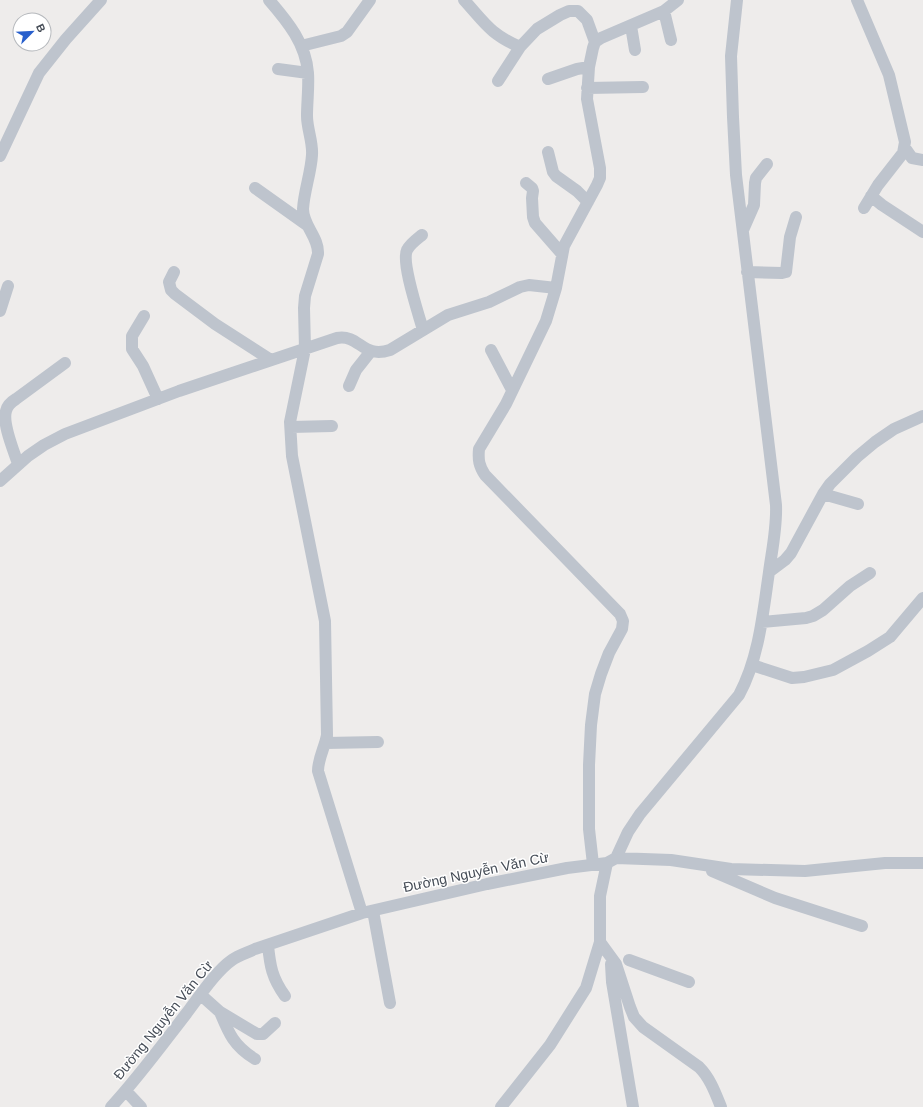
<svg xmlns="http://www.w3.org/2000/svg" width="923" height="1107" font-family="Helvetica,sans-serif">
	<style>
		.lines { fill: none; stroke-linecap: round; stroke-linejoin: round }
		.minor { stroke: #bec4cd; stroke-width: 12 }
		.labels { text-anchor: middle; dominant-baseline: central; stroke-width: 3; stroke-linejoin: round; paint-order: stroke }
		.street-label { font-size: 14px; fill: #464d57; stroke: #fff }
	</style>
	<rect width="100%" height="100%" fill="#eeeceb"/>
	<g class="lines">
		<path class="minor" d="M 269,0 C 288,22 306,44 308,73 C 309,87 307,102 307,116 C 307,129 313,142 312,155 C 311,173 304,191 303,209 C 303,226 319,237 318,254 L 305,296 L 304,308 L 305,349 L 290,422 L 292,456 L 325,621 L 327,735 C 325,747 318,758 318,771 L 362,913
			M 464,0 C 485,23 490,34 520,47
			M 857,0 L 889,75 L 905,142 L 903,153 L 878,185 L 864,208
			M 664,11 L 671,40
			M 631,26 L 635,50
			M 301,46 L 341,36 L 347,32 L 370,0
			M 278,69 L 308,73
			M 548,79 L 577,69 L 589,67
			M 498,81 L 520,47 L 537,29 L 560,15 L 569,11 L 578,11 L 587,20 L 595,42
			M 587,88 L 643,87
			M 905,148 L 912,158 L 923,160
			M 548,152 L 553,172 L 556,176 L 577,191 L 588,202
			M 0,156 L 39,73 L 66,39 L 101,0
			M 526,183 L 532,188 L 533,191 L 532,198 L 533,217 L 535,223 L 562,254
			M 255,188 L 307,225
			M 871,196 L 882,205 L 923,232
			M 743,230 L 754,205 L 755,183 L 756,178 L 767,164
			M 422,235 C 417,239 410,244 407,250 C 401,263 419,315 423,330
			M 174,272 L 169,282 L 171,290 L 175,294 L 215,324 L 271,360
			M 747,272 L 782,273 L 786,272 L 790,237 L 796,217
			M 0,311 L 8,286
			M 144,316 L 132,336 L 132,349 L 143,366 L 158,399
			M 491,350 L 512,390
			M 349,386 L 356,370 L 371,351
			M 291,427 L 332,426
			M 18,464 C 14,451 2,424 6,411 C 7,406 11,402 16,399 L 65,363
			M 0,481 L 28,456 L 44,445 L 65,434 L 179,391 L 337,338 C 360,334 362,359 390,350 L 448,315 L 489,302 L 520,287 L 529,285 L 556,288
			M 823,494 L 858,504
			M 769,572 L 785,560 L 791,553 L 823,494 L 830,484 L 857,457 L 875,442 L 894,429 L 923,416
			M 762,622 L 806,618 L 813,616 L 823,610 L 850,586 L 870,573
			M 752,665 L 792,678 L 804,677 L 833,670 L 868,651 L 890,637 L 923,598
			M 326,743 L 378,742
			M 616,858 L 628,832 L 640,814 L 739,695 C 759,658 763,613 769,572 C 772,550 777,527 776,505 L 736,175 L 733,117 L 731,56 L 737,0
			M 593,864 L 589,829 L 589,765 L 591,725 L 595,694 L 601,674 L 609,653 L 622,629 L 623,621 L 620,614 L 485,475 C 479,466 478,460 479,449 L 506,404 L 546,321 L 556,288 L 564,246 L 597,185 L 600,178 L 600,168 L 587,99 L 589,67 L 593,48 L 595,42 L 601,38 L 664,11 L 678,0
			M 712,871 L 775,898 L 862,926
			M 373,911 L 390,1003
			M 600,942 L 616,964 L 630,1007 L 634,1017 L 643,1027 L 699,1067 C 710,1078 715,1092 721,1107
			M 268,945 C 270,966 272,978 285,996
			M 629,960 L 689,982
			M 611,964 L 612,982 L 633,1107
			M 201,995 L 220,1012 L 257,1034 L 263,1034 L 275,1023
			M 220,1012 C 229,1034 234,1046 255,1059
			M 126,1091 L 141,1107
			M 111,1107 C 138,1078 162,1045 186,1014 C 199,997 216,971 232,960 C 239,955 247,953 255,949 L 362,913 L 487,884 L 567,868 L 607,863 L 616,858 L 671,860 L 731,869 L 805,871 L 885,863 L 923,863
			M 501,1107 L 550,1045 L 586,988 L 600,942 L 600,896 L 607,863"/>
	</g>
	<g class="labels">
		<g class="street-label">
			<text transform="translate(476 872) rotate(-12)">Đường Nguyễn Văn Cừ</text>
			<text transform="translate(163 1020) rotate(-51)">Đường Nguyễn Văn Cừ</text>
		</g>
	</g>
	<g transform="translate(32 32) rotate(66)"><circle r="19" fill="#ffffff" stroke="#b5b8bc"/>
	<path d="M0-3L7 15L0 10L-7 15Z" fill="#285fcc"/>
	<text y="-6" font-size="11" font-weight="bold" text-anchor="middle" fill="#464d57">B</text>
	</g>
</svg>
